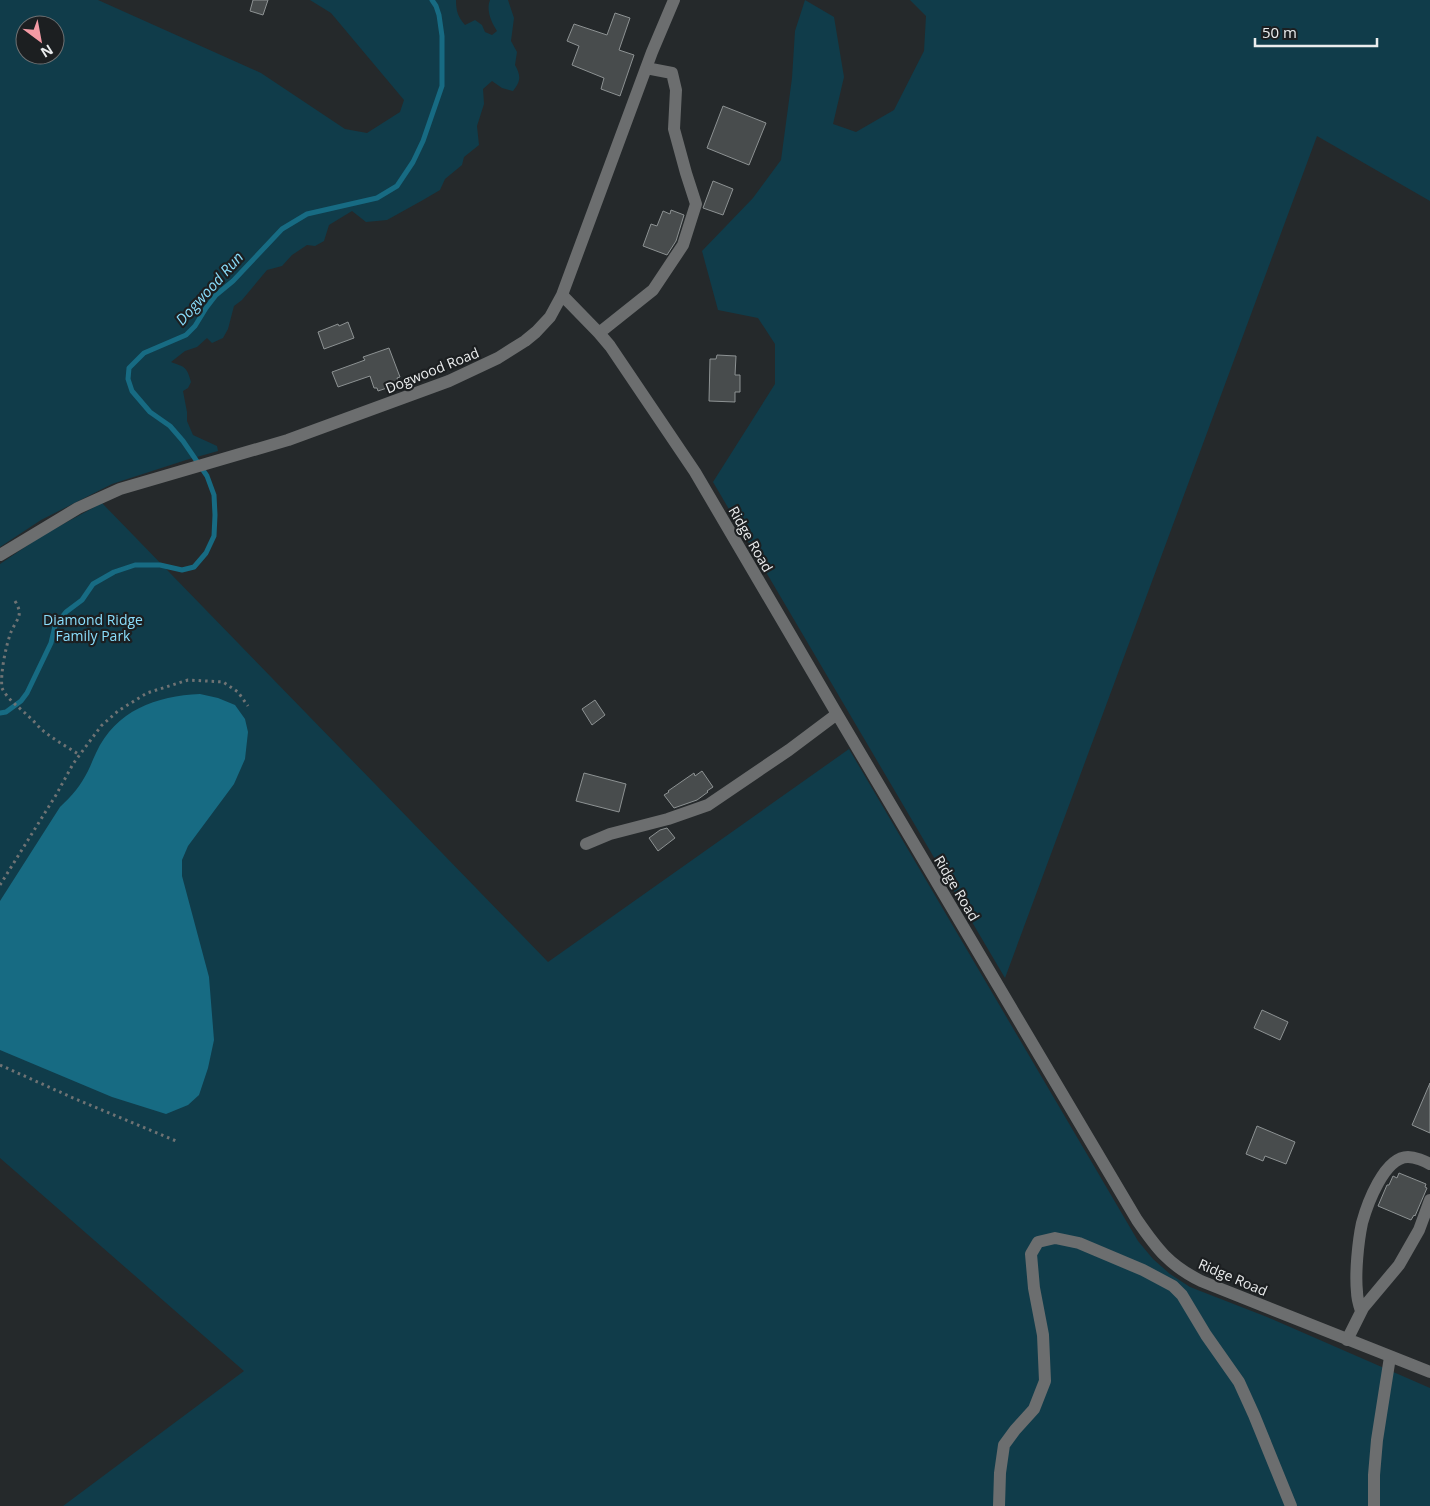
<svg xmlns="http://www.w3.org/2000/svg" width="1430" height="1506" font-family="'Open Sans',sans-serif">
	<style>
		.green { fill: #103c4a; fill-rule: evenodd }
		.water { fill: #176b83 }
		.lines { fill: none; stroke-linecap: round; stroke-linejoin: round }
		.stream { stroke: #176b83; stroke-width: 5 }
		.building { fill: #484c4d; stroke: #8d9293 }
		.path { stroke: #6f7374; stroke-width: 3; stroke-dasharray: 2.5 4; stroke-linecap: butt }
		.minor { stroke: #6c6e6f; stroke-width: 12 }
		.labels { text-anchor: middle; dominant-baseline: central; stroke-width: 4.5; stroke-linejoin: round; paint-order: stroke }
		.street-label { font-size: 14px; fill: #ebedee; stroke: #1c1f21 }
		.park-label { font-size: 14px; fill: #8bdffd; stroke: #1c1f21 }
		.water-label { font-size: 15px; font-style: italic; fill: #89ddfb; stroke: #1c1f21 }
	</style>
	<rect width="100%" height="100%" fill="#25292b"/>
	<path class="green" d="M 0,0 L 98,0 L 261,73 L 345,129 L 367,133 L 400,112 L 404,100 L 331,13 L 310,0 L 456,0 C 456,11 458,17 465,25 L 475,20 L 482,25 L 485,32 L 492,35 L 497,31 C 491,22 486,10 490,0 L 508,0 L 514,18 L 511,41 L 517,52 L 515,65 C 521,76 521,81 513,91 L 502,88 L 492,81 L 483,89 L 484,104 L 477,126 L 479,145 L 464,157 L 462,165 L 445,179 L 440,190 L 423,200 L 387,220 L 366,222 L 352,211 L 329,225 L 324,241 L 315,246 L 307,245 L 292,255 L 282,266 L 267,270 L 242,300 L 234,306 L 228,329 L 223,338 L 212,343 L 207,338 L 197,347 L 185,351 L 171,362 C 185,367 187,367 191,382 L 188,388 L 183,391 L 187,412 L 187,421 L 193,435 L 217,446 L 218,451 L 186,460 L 112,484 L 41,520 L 0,547 ZM 25,25 L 55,25 L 55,55 L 25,55 Z
		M 805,0 L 834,17 L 844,77 L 833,124 L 856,132 L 894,110 L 924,51 L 926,16 L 910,0 L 1430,0 L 1430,201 L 1317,136 L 1005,978 L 713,482 L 775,384 L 775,344 L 758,318 L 718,310 L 702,251 L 753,198 L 781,160 L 792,78 L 795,31 Z
		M 102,503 L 548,962 L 849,749 L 1138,1241 L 1153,1259 L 1170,1274 L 1190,1287 L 1267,1317 L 1430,1388 L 1430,1506 L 63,1506 L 244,1371 L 0,1158 L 0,564 L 43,535 Z"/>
	<path class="water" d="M 200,694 L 218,698 L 235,705 L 245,719 L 248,732 L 245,759 L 234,784 L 188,846 L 182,860 L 182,876 L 209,977 L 214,1040 L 208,1068 L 199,1095 L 188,1105 L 166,1114 L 112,1097 L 0,1050 L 0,901 L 60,807 C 72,796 81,785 88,771 C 91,765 93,759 96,753 C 116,710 156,696 200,694 Z"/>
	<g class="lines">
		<path class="stream" d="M 0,713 L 6,712 L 21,701 L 27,693 L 51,643 L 55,626 L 66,612 L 82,600 L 93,584 L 114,572 L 135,565 L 160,565 L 182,570 L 194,567 L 206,553 L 214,536 L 215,515 L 214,495 L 207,476 L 183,441 L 170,426 L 150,412 L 132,391 L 128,379 L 129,368 L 144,353 L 186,335 L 195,326 L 206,308 L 216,295 L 233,281 L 282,229 L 307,214 L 377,198 L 397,186 L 413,162 L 423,141 L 442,86 L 442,36 L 439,15 L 436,6 L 432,0"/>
	</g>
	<path class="building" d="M 253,0 L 268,0 L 263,15 L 250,11 Z
		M 615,13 L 630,18 L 619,50 L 634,55 L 620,96 L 601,89 L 604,78 L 572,65 L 579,46 L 567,41 L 574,24 L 607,35 Z
		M 723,106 L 766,123 L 749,165 L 707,148 Z
		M 713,181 L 733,189 L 723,215 L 703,208 Z
		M 671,210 L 684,215 L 676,241 L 667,255 L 643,246 L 651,224 L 657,226 L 663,211 L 670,214 Z
		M 348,322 L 354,338 L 324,349 L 318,332 L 338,324 L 339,326 Z
		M 389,348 L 400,377 L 397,378 L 399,384 L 378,391 L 377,388 L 374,388 L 370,376 L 338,387 L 332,372 L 365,360 L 363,357 Z
		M 717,355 L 736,356 L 735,375 L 740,375 L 740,392 L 735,392 L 735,402 L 709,401 L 710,359 L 716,359 Z
		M 595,700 L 605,715 L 592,725 L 582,709 Z
		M 702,771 L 713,787 L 707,791 L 708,792 L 697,800 L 674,808 L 664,795 L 669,792 L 668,791 L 694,773 L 695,776 Z
		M 584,773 L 626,784 L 619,812 L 576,801 Z
		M 667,828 L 675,838 L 658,851 L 649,838 L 660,830 Z
		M 1262,1010 L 1288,1022 L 1280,1040 L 1254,1028 Z
		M 1430,1083 L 1430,1133 L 1412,1125 Z
		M 1257,1126 L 1295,1142 L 1286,1164 L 1265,1156 L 1263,1161 L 1246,1154 Z
		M 1399,1173 L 1426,1184 L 1425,1187 L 1427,1188 L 1415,1216 L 1414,1215 L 1411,1220 L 1378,1206 L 1387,1185 L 1389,1185 L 1393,1176 L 1397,1178 Z"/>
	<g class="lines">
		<path class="path" d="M 15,601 C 24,616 17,618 11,632 C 6,645 0,674 2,688 C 7,699 19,707 28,716 C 33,720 37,725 41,729 C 53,739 67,747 80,755
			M 0,885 L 56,795 L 73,764 L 101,726 L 118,711 L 147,693 L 188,680 L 223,682 L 238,692 L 248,706
			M 0,1065 L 71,1097 L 176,1141"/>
		<path class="minor" d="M 562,295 L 599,333 L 610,346 L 695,472 L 837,714 L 1137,1220 C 1157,1249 1169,1265 1201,1281 L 1430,1372
			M 599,333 L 653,290 L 683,245 L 696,204 L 686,173 L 674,129 L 676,90 L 672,73 L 646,68
			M 0,555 L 78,508 L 120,489 L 288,440 L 449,381 L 498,358 L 525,341 L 536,332 L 550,317 L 562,295 L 652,52 L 674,0
			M 586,844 L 610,834 L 668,819 L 708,805 L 789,750 L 837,714
			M 1361,1311 C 1359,1305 1357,1299 1357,1292 C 1355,1273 1358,1242 1362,1223 C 1367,1205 1384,1157 1408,1157 C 1415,1157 1425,1161 1430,1164
			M 1347,1340 L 1363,1308 L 1399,1265 L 1419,1230 L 1430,1200
			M 999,1506 L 1000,1473 L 1004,1445 L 1015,1430 L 1034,1409 L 1045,1381 L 1043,1335 L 1034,1288 L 1031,1254 L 1038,1242 L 1055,1238 L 1079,1243 L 1143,1270 L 1173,1286 L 1182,1295 L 1206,1335 L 1239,1382 L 1254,1415 L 1291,1506
			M 1374,1506 L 1374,1475 L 1377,1440 L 1390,1357"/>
	</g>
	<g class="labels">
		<g class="street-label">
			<text transform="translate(432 370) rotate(-22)">Dogwood Road</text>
			<text transform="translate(751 539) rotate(60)">Ridge Road</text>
			<text transform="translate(957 888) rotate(59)">Ridge Road</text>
			<text transform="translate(1233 1277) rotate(23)">Ridge Road</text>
		</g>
		<g class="park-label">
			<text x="93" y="619">Diamond Ridge<tspan x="93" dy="16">Family Park</tspan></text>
		</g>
		<g class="water-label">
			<text transform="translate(209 288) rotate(-48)">Dogwood Run</text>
		</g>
	</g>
	<g transform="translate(40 40) rotate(148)"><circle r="24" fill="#1c1f21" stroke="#6f7173"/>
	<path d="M0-4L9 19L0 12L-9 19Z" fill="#f49aa4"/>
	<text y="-8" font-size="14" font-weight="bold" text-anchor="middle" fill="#ebedee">N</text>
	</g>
	<path d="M1255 38v8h122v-8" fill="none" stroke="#ebedee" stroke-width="2.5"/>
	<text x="1262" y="38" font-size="15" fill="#ebedee" stroke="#1c1f21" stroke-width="4" paint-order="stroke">50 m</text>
</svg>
